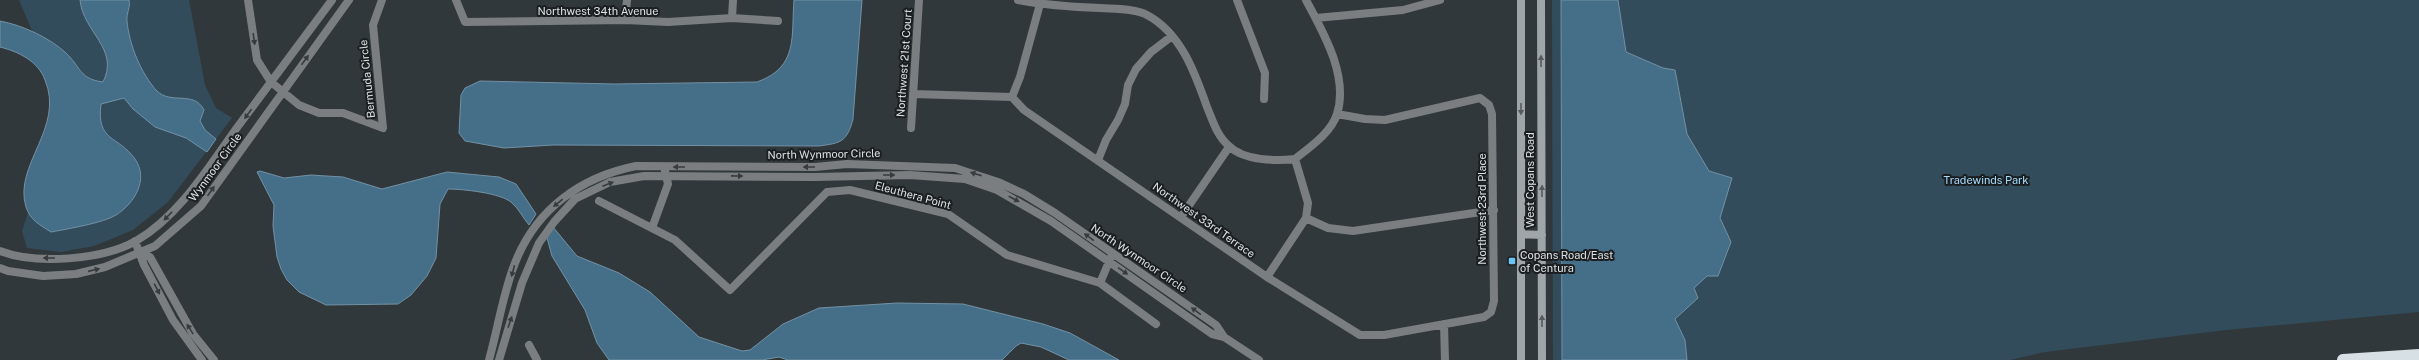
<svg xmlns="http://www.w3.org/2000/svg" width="2419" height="360" font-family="'Public Sans',sans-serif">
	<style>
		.green { fill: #334c5b }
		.water { fill: #456f89; stroke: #7391a4 }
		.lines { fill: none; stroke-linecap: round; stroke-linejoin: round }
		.minor { stroke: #7a7e80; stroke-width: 8 }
		.secondary { stroke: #a0a5a9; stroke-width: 8 }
		.motorway { stroke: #d7e0e5; stroke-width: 12 }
		.oneway { fill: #383b3d }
		.oneway2 { fill: #575b5e }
		.poi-dot { fill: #6dc2f3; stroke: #1b1e20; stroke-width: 1.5 }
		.labels { text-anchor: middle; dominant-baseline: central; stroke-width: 4; stroke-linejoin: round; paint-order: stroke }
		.street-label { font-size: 11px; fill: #dde1e4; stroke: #1b1e20 }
		.park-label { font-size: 11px; fill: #a6ddff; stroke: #1b1e20 }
		.poi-label { font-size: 11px; fill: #dde1e4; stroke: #1b1e20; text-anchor: start }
	</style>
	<rect width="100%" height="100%" fill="#31383c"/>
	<path class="green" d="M 19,0 L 189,0 L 205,85 L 216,108 L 232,118 L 168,202 L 133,230 L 94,246 L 61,252 L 27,248 L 22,231 L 39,180 L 60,97 Z
		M 1552,0 L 2419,0 L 2419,312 L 2226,330 L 2045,352 L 2010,360 L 1553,360 Z"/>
	<path class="water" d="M 80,0 L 129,0 C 131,6 126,14 127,21 C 129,44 141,74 157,91 C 171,105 194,90 204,110 L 200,121 L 205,130 L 216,139 L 207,152 L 186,138 L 155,127 L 133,109 L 124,98 L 101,104 C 96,142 118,135 135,159 C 149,179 135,203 116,215 C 103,223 67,229 51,232 C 40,225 30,220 26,207 C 13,165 65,128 45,80 C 38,61 19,52 0,47 L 0,21 C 22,25 50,38 66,53 C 81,67 79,79 103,82 C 120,49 83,32 80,0 Z
		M 794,0 L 862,0 L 853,119 C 847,142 841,143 819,146 L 553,145 L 504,148 L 465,141 L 459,133 L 461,95 L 465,88 L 480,81 L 614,84 L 757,82 C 799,67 791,36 794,0 Z
		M 1561,0 L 1618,0 L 1626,52 L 1663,68 L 1675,70 L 1687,134 L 1709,171 L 1732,178 L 1720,218 L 1731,242 L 1718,276 L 1707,276 L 1694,288 L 1698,298 L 1675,319 L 1685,340 L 1687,360 L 1562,360 Z
		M 260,171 L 284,178 L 311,175 L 343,177 L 382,189 L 447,172 L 499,177 L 516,184 L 536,214 L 529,225 C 523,218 519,209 512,203 C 502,193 462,189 448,189 L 440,204 L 436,258 L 427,276 L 411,295 L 398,304 L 326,305 L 299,292 L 287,280 L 281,269 L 277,257 L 273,226 L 274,205 L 257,172 Z
		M 553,227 L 577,256 L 619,273 L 650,292 L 699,337 L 742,351 L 750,350 L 783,324 L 819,308 L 897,303 L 963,304 L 1043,324 L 1070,333 L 1119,360 L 1069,360 L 1041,347 L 1021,343 L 1016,346 L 1002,360 L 788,360 L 779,357 L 762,360 L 609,360 L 597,343 L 585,310 L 552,256 L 547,238 Z"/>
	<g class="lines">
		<path class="minor" d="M 248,0 L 257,60 L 271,82 L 299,105 L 319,113 L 343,113 L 383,128 L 373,25 L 382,0
			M 456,0 L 465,22 L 625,20 L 668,22 L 732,18 L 778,21
			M 1018,0 C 1045,5 1072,7 1100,8 C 1113,9 1135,8 1147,15 C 1181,33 1195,73 1207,107 C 1213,121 1217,136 1229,146 C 1244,161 1276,161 1295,159
			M 1237,0 L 1265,73 L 1264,99
			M 732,18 L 733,0
			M 1316,18 L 1403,10 L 1440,0
			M 625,20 L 627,0
			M 913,94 L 1012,97 L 1024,110 L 1267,277 L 1360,335 L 1384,335 L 1484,317 L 1491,312 L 1494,301 L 1492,114 L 1489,105 L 1480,98 L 1385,120 L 1365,119 L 1337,114
			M 1012,97 L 1020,77 L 1040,4
			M 911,128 L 919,0
			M 1098,160 L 1106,140 L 1118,120 L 1125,104 L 1128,85 L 1136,69 L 1151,52 L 1172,36
			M 599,201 L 675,240 L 730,290 L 827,192 L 850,190 L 948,214 L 1007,255 L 1100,283 L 1111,257
			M 1181,217 L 1229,147
			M 1306,218 L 1328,228 L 1353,231 L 1494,210
			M 652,228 L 668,184 L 665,171
			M 135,241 L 144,265 L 173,320 L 202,360
			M 0,251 C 36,265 102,260 136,241 C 179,216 208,168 236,129 C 268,86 300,43 332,0
			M 141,254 L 150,257 L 193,334 L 214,360
			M 0,268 L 8,271 L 43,276 L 76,274 L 105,267 L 155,246 L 201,206 L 349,0
			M 1267,277 L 1306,218 L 1308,203 L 1295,159 C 1310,147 1331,133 1337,114 C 1349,76 1323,32 1306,0
			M 1100,283 L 1156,324
			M 1444,324 L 1445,360
			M 529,345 L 537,360
			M 489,360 C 498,328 503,293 515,263 C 536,209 581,177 636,166 L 815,167 L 847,164 L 955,168 L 998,182 L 1024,194 L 1055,213 L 1216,325 L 1224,337
			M 499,360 L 522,283 L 539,243 L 554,222 L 575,199 L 610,182 L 644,176 L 815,177 L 910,175 L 965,179 L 997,190 L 1051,221 L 1212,334 L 1224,337 L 1259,360"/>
		<path class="secondary" d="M 1521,0 L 1521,360
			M 1541,0 L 1542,360
			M 1521,234 L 1542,235"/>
		<path class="motorway" d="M 2343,360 L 2419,355"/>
	</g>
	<defs><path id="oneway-solid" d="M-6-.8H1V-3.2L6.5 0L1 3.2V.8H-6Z"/></defs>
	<g class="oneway">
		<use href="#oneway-solid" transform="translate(254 39) rotate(82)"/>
		<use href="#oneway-solid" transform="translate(305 60) rotate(-54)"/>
		<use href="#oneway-solid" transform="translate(248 114) rotate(126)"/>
		<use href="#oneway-solid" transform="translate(679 167) rotate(-180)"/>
		<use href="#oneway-solid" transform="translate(809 167) rotate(180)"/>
		<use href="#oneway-solid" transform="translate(976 174) rotate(-162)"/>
		<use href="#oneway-solid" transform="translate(889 175)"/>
		<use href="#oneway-solid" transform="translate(737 176) rotate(1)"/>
		<use href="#oneway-solid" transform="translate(608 184) rotate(-21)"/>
		<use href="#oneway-solid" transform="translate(211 191) rotate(-55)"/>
		<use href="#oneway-solid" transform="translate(1014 199) rotate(28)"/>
		<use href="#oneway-solid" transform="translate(558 203) rotate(141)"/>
		<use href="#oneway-solid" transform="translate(168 216) rotate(134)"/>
		<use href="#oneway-solid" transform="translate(1089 237) rotate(-144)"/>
		<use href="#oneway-solid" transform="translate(49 258) rotate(180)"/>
		<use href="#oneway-solid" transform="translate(94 270) rotate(-13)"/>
		<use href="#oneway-solid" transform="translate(513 271) rotate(105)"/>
		<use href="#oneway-solid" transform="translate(1123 271) rotate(35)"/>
		<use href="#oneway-solid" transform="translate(157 289) rotate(62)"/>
		<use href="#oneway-solid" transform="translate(1196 311) rotate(-144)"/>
		<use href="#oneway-solid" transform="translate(510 322) rotate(-71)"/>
		<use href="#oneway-solid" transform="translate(190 329) rotate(-122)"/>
	</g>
	<g class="oneway2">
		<use href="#oneway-solid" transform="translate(1541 61) rotate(-90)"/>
		<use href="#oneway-solid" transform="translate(1521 109) rotate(90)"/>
		<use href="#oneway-solid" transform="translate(1542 191) rotate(-90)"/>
		<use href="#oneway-solid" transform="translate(1542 321) rotate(-90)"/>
	</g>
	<rect class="poi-dot" x="1508" y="257" width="8" height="8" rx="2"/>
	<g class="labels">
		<g class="street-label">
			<text x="598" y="11">Northwest 34th Avenue</text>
			<text transform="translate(904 63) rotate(-86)">Northwest 21st Court</text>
			<text transform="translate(367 79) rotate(-96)">Bermuda Circle</text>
			<text transform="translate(824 154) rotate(-1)">North Wynmoor Circle</text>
			<text transform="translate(215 167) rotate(-54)">Wynmoor Circle</text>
			<text transform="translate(1530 180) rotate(-90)">West Copans Road</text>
			<text transform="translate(913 195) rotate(15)">Eleuthera Point</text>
			<text transform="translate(1482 209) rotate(-90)">Northwest 23rd Place</text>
			<text transform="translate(1204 220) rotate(35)">Northwest 33rd Terrace</text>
			<text transform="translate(1139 258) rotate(34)">North Wynmoor Circle</text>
		</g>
		<g class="park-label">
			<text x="1986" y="180">Tradewinds Park</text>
		</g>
		<g class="poi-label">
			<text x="1520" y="255">Copans Road/East<tspan x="1520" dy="13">of Centura</tspan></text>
		</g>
	</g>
</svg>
